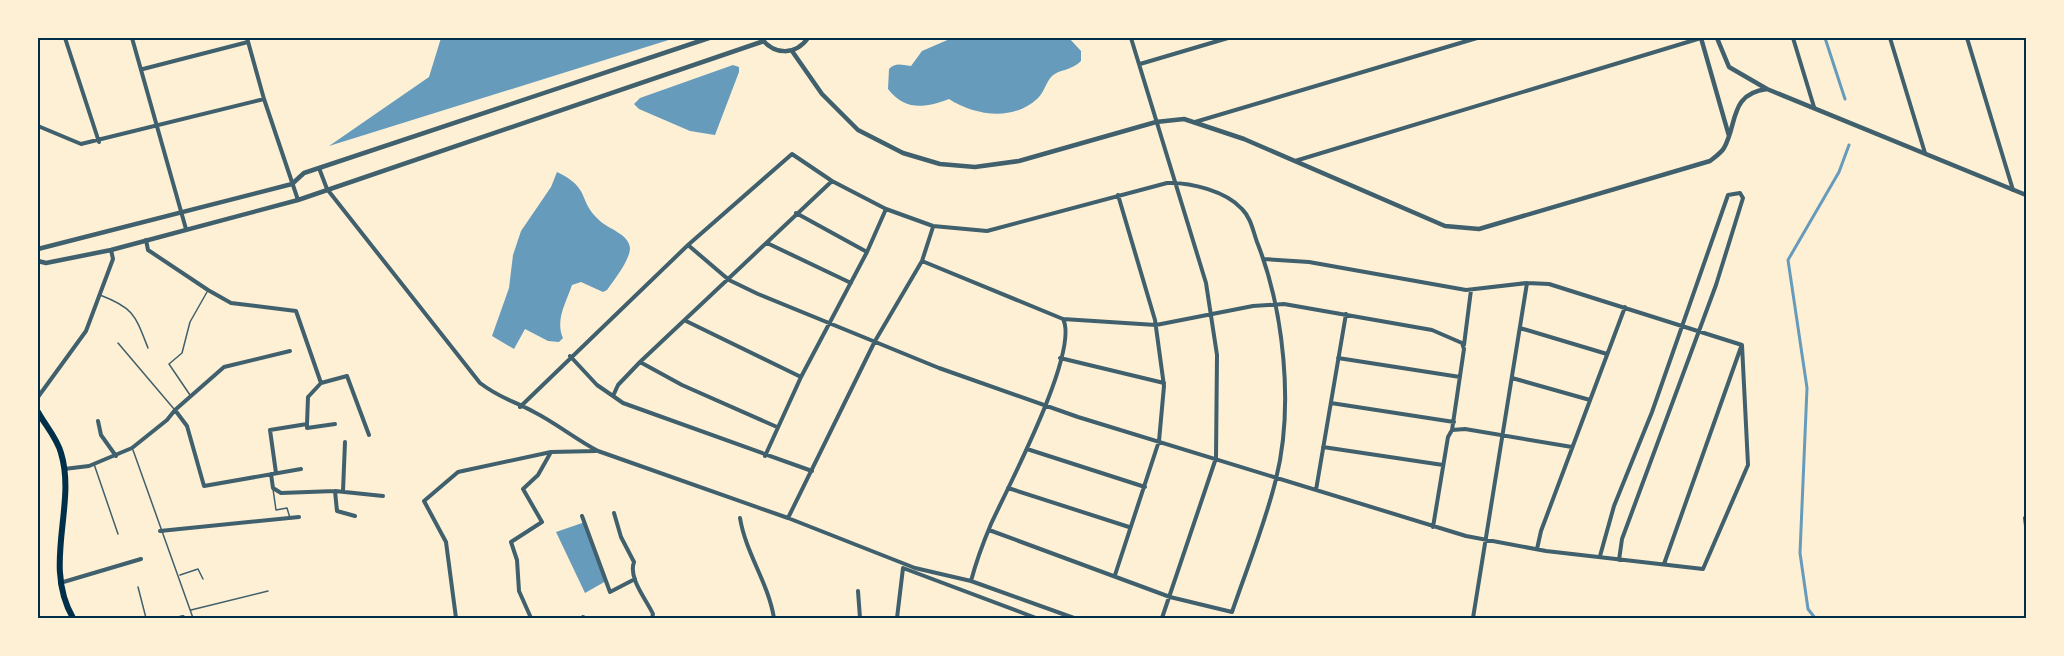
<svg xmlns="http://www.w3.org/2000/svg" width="2064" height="656" font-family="'DejaVu Sans',sans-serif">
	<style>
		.water { fill: #669bbc }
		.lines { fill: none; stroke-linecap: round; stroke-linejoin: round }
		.stream { stroke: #669bbc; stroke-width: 3 }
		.service { stroke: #3f606c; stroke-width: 1.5 }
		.minor { stroke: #3f606c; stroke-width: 4 }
		.tertiary { stroke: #3f606c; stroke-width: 4.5 }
		.primary { stroke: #003049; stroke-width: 6 }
		.neatline { fill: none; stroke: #003049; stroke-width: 2 }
	</style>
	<rect width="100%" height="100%" fill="#fdf0d5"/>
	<path class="water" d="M 441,38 L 675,38 L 329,146 L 429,77 Z
		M 952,38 L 1069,38 L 1081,51 L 1081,61 C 1071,71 1060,69 1052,76 C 1046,82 1044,93 1037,99 C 1012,122 974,115 949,99 C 925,108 905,111 888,89 L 889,69 C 896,62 901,65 911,66 L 922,51 Z
		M 733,65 L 739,67 L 739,72 L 715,135 L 690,131 L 639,109 L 634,104 L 640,98 Z
		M 557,172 C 592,189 577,200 599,220 C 608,229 629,234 630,248 C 630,260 614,280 607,290 L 603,292 L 581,282 L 572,285 C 566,303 555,320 563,338 L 559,342 L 548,341 L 525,329 L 514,349 L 492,336 L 509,288 L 513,255 L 521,231 L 551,187 Z
		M 585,522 L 606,581 L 585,593 L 556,532 Z"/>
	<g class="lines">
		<path class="stream" d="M 1825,38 L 1845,99
			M 1815,618 L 1808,609 L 1800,553 L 1807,388 L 1788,260 L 1839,172 L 1849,145"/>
		<path class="service" d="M 100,295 C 134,308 135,315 148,348
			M 118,343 L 174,409
			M 190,395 L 169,364 L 182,353 L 190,322 L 207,292
			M 133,450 L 193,618
			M 94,464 L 118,534
			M 273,489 L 276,510 L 287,508 L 290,518
			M 180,575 L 198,569 L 203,579
			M 138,587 L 146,618
			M 191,610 L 268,591"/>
		<path class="minor" d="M 65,38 L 99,142
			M 132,38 L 186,229
			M 247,38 L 264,99 L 298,200
			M 1131,38 L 1206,283 L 1217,355 L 1216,458 L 1162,618
			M 1793,38 L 1814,107
			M 1890,38 L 1925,153
			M 1967,38 L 2013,190
			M 1140,64 L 1228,38
			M 143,69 L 248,42
			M 1195,122 L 1477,38
			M 38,126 L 81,144 L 264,99
			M 1295,161 L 1701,38
			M 319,168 L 327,189 L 480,383 C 501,399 512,400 534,412 C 556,423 575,439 598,451 L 788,518 L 915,568 L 971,581 L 1074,618
			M 933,227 L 922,261 L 1063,319 L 1156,325 L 1253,306 L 1284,304 L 1432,330 L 1462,343 L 1464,349 L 1452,430
			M 146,240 L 148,250 L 208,290 L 231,303 L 296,311 L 321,383 L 347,376 L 369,435
			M 767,243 L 851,283
			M 688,245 L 729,280 L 758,294 L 939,368 L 1078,417 L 1466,536 L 1546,551 L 1703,569 L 1748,465 L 1742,345 L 1549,284 L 1527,283 L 1466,290 L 1309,262 L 1264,259
			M 867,252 L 886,209
			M 686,321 L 801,377
			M 1520,328 L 1607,354
			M 1464,345 L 1471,290
			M 570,356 L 597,385 L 613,396
			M 1060,358 L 1164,383
			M 1338,358 L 1460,377
			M 640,362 L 682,385 L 777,427
			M 1512,378 L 1590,400
			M 38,397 L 86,331 L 113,259 L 111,250
			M 1331,403 L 1454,422
			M 520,407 L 688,245 L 792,154 L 832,181 L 886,209 L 933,226 L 987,231 L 1167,183 C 1190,182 1226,191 1242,209 C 1251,218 1253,231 1257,242 C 1284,310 1294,407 1276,479 C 1265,524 1247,568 1232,612 L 1170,597 L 989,530
			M 175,410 L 187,426 L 204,486 L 301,469
			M 98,421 L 101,435 L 116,456
			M 307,424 L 307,428 L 335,424
			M 1323,447 L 1443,465
			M 1027,449 L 1145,487
			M 765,456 L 801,377 L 867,252 L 796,213
			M 64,469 L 89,466 L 132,448 L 167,420 L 175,410 L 224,367 L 290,351
			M 812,471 L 623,403 L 613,396 L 618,385 L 640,362 L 832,181
			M 276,473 L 270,430 L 307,424 L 308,397 L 321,383
			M 271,474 L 273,488 L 281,493 L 335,491 L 383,496
			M 1008,488 L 1129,527
			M 1316,490 L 1346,314
			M 335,491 L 337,511 L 355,516
			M 343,491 L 345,442
			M 614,513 L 621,537 L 634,562 C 628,578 646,599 653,614 L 652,618
			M 582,516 L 610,592 L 635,579
			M 740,518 C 746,554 768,582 774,618
			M 788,518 L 875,341 L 922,261
			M 2025,518 L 2026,526
			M 1433,527 L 1448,437 L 1452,430 L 1465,429 L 1572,447
			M 160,531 L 299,517
			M 1537,549 L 1541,531 L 1625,307
			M 1600,556 L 1614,506 L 1652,412 L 1728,195 L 1740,193 L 1743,198 L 1716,285 L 1622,539 L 1619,560
			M 1664,564 L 1741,347
			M 1115,575 L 1159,441 L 1164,386 L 1155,320 L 1118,195
			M 971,581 C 976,562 983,543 991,524 C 1007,489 1080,351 1063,319
			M 60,583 L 141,559
			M 858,591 L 860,618
			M 583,617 L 585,618
			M 179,618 L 183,617
			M 456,618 L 446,542 L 424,501 L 458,472 L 551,452 L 596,451
			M 531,618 L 519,591 L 517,560 L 511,542 L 542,522 L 523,489 L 538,475 L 551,452
			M 897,618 L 903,568 L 1036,618
			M 1473,618 L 1527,283"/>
		<path class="tertiary" d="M 761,38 C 774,55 795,56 808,38
			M 1701,38 L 1729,136
			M 1717,38 L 1729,67 L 1767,89
			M 792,51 L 822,94 L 858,130 L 903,153 L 940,164 L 975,167 L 1019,161 L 1156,122 L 1184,119 L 1244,139 L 1445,226 L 1479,229 L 1710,161 C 1715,157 1721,153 1724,148 C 1738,123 1729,94 1767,89 L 2026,195
			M 38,249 L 292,184 L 304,173 L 709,38
			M 38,261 L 46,263 L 111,250 L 298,200 L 764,41"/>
		<path class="primary" d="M 38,412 C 45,425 57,438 61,453 C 77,505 42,565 73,618"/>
	</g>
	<rect width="2064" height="656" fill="none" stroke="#fdf0d5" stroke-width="78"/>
	<rect x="39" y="39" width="1986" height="578" class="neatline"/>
</svg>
